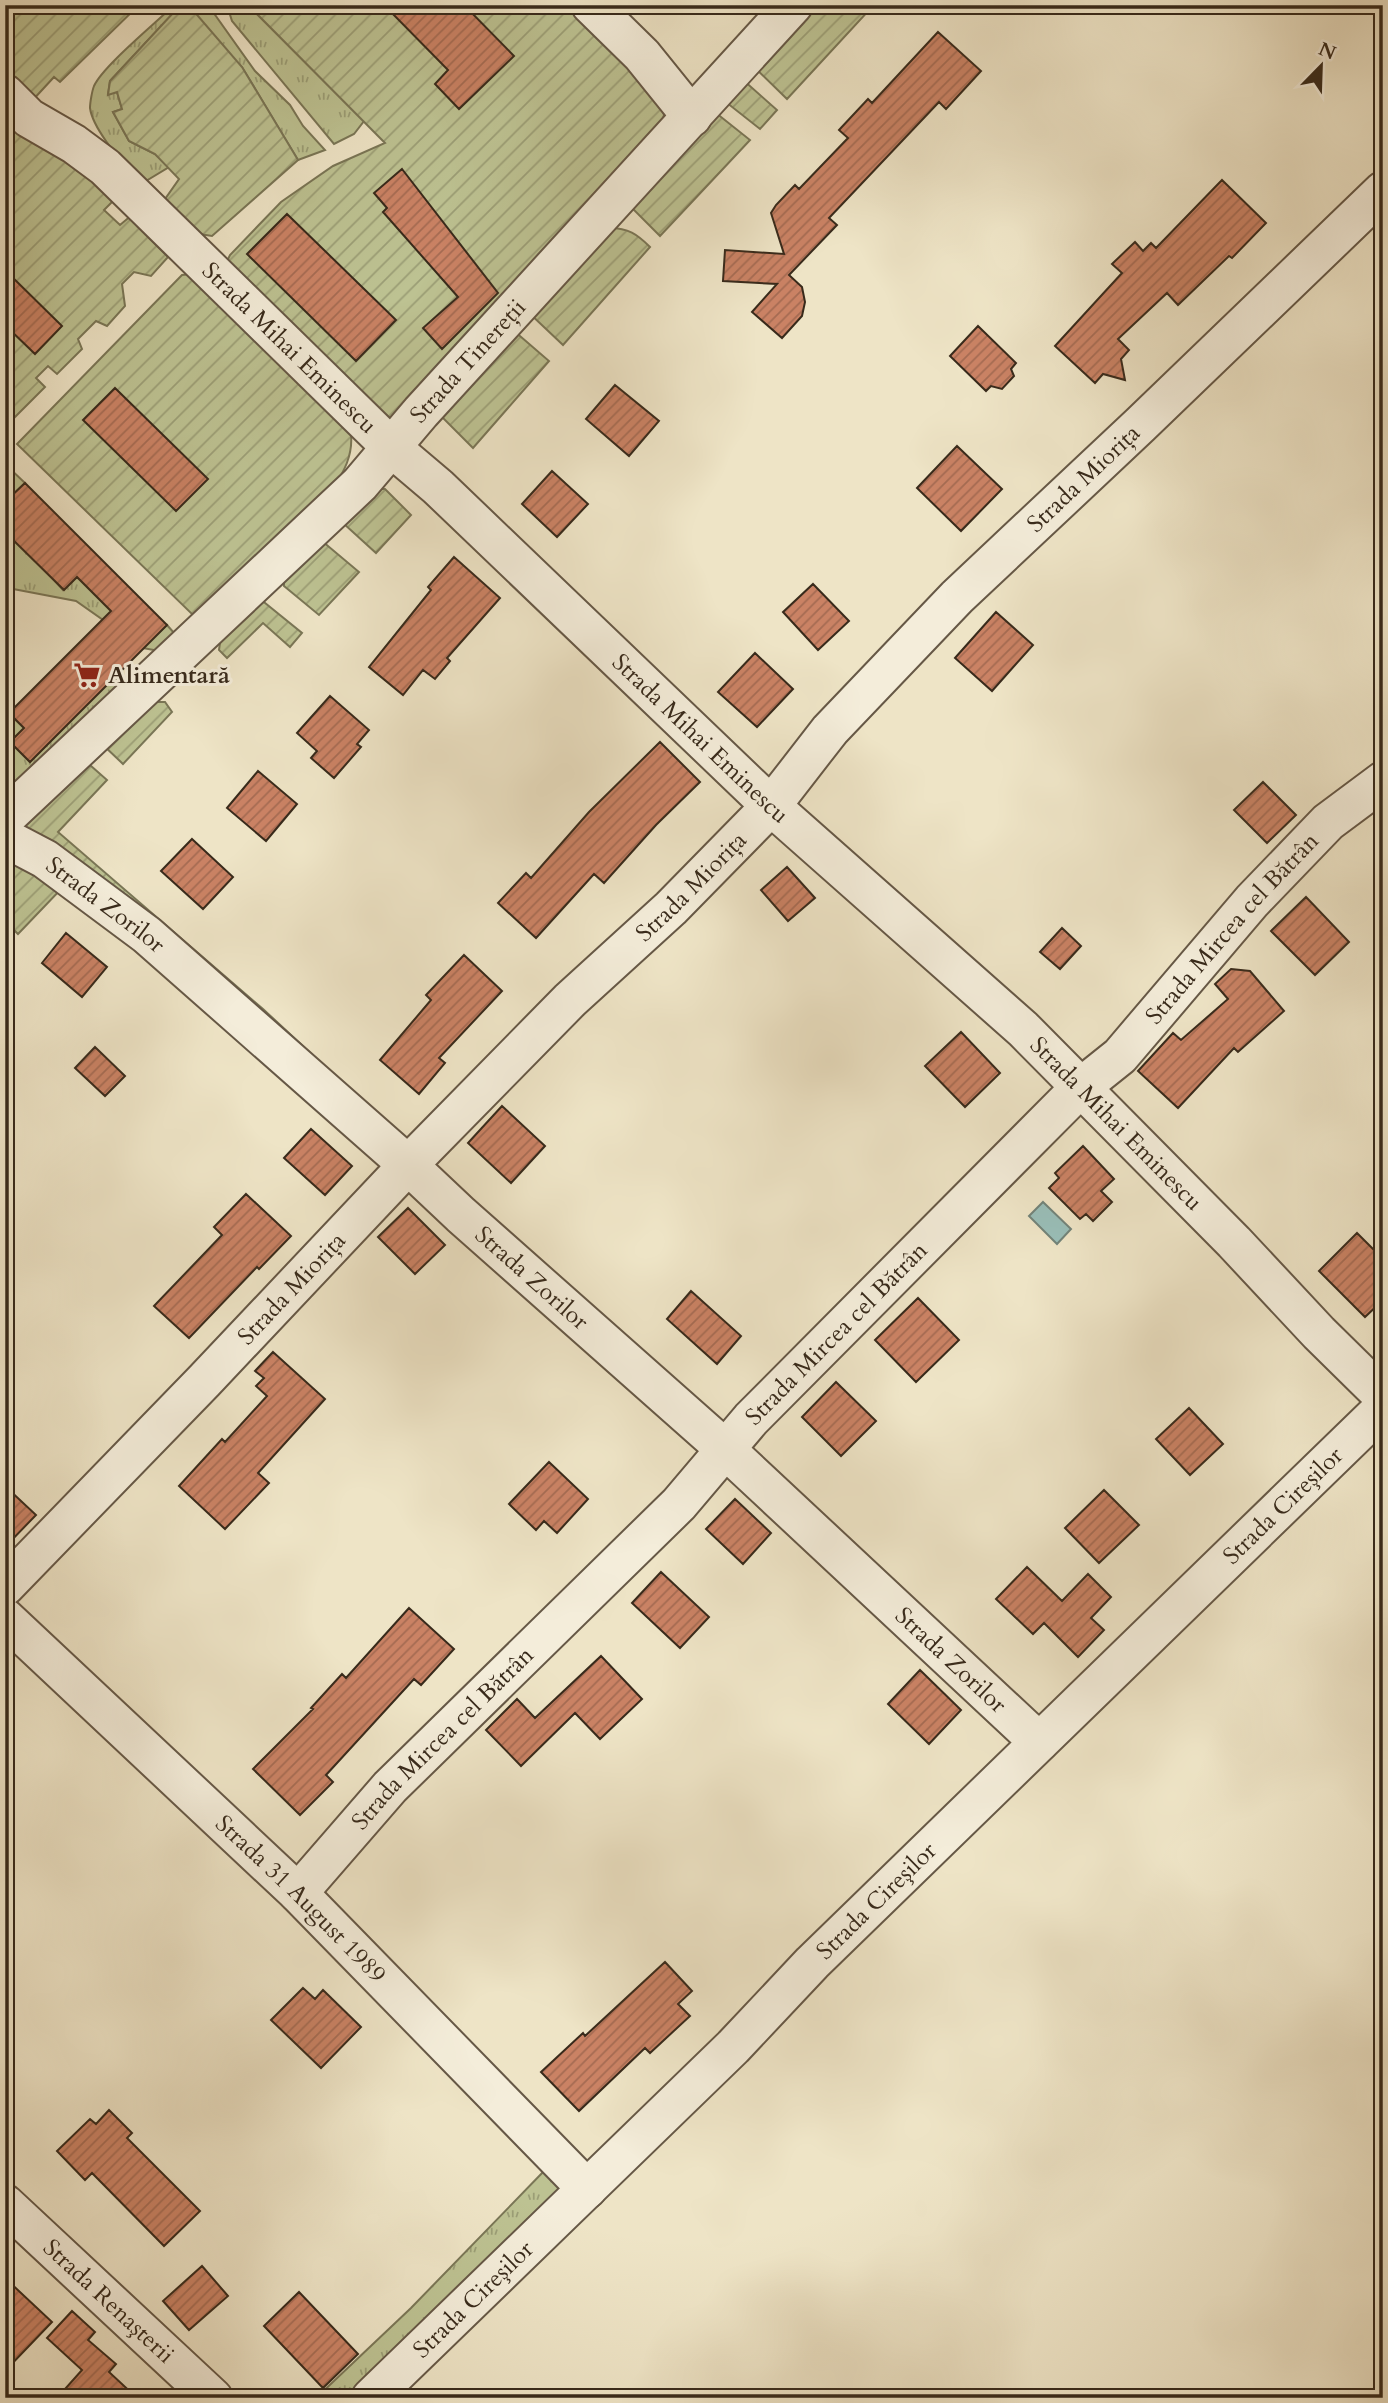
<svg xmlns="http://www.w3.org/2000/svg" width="1388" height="2403" font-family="Cardo,serif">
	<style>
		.grass { fill: url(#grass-tufts); stroke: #7a7656; stroke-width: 2 }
		.garden { fill: url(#garden-furrows); stroke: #7a7656; stroke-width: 2 }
		.water { fill: #99beb8; stroke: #728379; stroke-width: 2 }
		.building { fill: url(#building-hatch); stroke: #382a1b; stroke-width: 2 }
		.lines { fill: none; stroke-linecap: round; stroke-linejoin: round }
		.minor-casing { stroke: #665846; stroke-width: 42 }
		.minor { stroke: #f4edda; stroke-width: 38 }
		.labels { text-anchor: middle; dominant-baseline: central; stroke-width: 6; stroke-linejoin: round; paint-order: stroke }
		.street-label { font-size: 24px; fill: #382a1b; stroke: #f4edda }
		.poi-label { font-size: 24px; font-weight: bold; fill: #382a1b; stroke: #f4edda; text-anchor: start }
	</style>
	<defs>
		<pattern id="grass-tufts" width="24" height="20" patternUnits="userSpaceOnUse" patternTransform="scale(1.75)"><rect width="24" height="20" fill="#bdc292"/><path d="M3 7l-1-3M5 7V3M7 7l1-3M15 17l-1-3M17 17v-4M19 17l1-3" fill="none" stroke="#9b9e76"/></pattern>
		<pattern id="garden-furrows" width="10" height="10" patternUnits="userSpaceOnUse" patternTransform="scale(1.75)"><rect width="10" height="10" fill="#bdc292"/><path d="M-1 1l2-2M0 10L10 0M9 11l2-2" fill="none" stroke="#9b9e76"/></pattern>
		<pattern id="building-hatch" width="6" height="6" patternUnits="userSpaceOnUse" patternTransform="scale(1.75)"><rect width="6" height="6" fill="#ca8264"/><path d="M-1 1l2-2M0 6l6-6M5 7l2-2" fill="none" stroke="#a56b52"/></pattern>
	</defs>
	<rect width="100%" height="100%" fill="#eee4c6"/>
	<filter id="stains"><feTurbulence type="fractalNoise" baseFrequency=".00286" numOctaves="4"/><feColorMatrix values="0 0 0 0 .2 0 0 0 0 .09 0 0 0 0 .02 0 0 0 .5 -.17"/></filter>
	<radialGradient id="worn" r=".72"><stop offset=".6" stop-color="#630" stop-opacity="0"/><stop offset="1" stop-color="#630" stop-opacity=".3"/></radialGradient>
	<path class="grass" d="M 174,5 L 208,5 L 255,71 L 290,105 L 303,126 L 325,150 L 298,160 L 242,67 L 184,8 L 174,12 L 110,81 L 108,94 L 117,92 L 122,109 L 113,112 L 129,141 L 155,154 L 169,167 L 141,184 C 126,166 93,131 90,108 C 90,103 92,91 94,86 C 103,66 156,23 174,5 Z
		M 227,5 L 248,5 L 364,121 L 354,134 L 334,144 L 232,21 Z
		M 5,464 L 25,483 L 5,502 Z
		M 13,534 L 63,590 L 77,577 L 145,645 L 167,625 L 175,634 L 159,651 L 143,648 L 76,601 L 8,588 L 5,587 L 5,541 Z
		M 116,674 L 118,691 L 5,803 L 5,710 L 24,728 L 10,742 L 30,762 Z
		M 546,2169 L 571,2191 L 359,2398 L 316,2398 L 411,2308 Z"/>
	<path class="garden" d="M 5,5 L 139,5 L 60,82 L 54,77 L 31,102 L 5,76 Z
		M 248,5 L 577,5 L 662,103 L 664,115 L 659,131 L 395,420 L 382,418 L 225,265 L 230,255 L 281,202 L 333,166 L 385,143 Z
		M 806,5 L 872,7 L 787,99 L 752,65 Z
		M 184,8 L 192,9 L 242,67 L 298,160 L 212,236 L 193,233 L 163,202 L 179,179 L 155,154 L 129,141 L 113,112 L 122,109 L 117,92 L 108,95 L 110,81 L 174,12 Z
		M 742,79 L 777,110 L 760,129 L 722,99 Z
		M 711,109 L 750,140 L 660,236 L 632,208 Z
		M 23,127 L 116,198 L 104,210 L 120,225 L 133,214 L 142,222 L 138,227 L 168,257 L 151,276 L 134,272 L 122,284 L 125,306 L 107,326 L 96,321 L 78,339 L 82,349 L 57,374 L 48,366 L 36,378 L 45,387 L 5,427 L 5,137 Z
		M 610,228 C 628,228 637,234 650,247 L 563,345 L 527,311 Z
		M 192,274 L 351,434 C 353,456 344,471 333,489 L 194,616 L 17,444 L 182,275 Z
		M 513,330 L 549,361 L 473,448 L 438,413 Z
		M 378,489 L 385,489 L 411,515 L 376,553 L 343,523 Z
		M 322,541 L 359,572 L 319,615 L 284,586 L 284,576 Z
		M 254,594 L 302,633 L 290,647 L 263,623 L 227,658 L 219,650 L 222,629 Z
		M 156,702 L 165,702 L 172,712 L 123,764 L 100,742 Z
		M 82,758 L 107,780 L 58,832 L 263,1009 L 401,1137 L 30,840 L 19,820 Z
		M 5,853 L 64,886 L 18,934 L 5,921 Z"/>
	<path class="water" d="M 1043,1202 L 1071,1229 L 1057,1244 L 1029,1216 Z"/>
	<path class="building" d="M 384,5 L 464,5 L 514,56 L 459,109 L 435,84 L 448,70 Z
		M 938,32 L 981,71 L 946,109 L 939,102 L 829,218 L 837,225 L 789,275 L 802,287 L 805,302 L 802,316 L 782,338 L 752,312 L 777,284 L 723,281 L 725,250 L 784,254 L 771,213 L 776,205 L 795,185 L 799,189 L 848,138 L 839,130 L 868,99 L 872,103 Z
		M 402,169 L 498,293 L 442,349 L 423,328 L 458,297 L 383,212 L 387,208 L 374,193 Z
		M 1222,180 L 1266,223 L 1232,258 L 1229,256 L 1178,305 L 1167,293 L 1118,339 L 1129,350 L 1121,359 L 1125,380 L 1103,374 L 1095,383 L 1055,346 L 1122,273 L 1112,264 L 1135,242 L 1143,251 L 1151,243 L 1156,248 Z
		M 287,214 L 396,320 L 356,361 L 247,254 Z
		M 5,270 L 62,326 L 35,354 L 5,325 Z
		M 978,326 L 1016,363 L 1011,369 L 1014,376 L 1002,389 L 991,386 L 986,391 L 950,356 Z
		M 615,385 L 659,421 L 629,456 L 586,419 Z
		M 115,388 L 208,479 L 176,511 L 83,420 Z
		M 957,446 L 1002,489 L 961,531 L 917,488 Z
		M 552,471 L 588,504 L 557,537 L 522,504 Z
		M 25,483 L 167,625 L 30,762 L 10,742 L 24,728 L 9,713 L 111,611 L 77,577 L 64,590 L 5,532 L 5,502 Z
		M 454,557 L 500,598 L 447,658 L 450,661 L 435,679 L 423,670 L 403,695 L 369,667 L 431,590 L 428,587 Z
		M 813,584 L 849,621 L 818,650 L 783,612 Z
		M 996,612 L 1033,645 L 992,691 L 955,658 Z
		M 755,653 L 793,689 L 757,727 L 718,692 Z
		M 330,696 L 369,730 L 357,744 L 361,747 L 334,778 L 311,758 L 317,751 L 297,733 Z
		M 660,742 L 700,782 L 656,825 L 604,883 L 594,874 L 536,938 L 498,903 L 526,873 L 531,878 L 589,812 Z
		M 258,771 L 297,804 L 266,841 L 227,808 Z
		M 1263,782 L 1296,815 L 1267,843 L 1234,810 Z
		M 192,839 L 233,877 L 203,909 L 161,871 Z
		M 787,867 L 815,898 L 788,921 L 761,890 Z
		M 1306,897 L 1349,942 L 1315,975 L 1271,931 Z
		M 1062,928 L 1081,946 L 1060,969 L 1040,952 Z
		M 66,933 L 107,967 L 82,997 L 42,963 Z
		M 464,955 L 502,991 L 439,1058 L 445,1063 L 419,1094 L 380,1060 L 431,1000 L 426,995 Z
		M 1231,969 L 1250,971 L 1284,1011 L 1238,1052 L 1234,1048 L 1178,1108 L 1138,1071 L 1173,1033 L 1181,1040 L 1228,999 L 1215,984 Z
		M 961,1032 L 1000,1073 L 965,1107 L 925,1066 Z
		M 95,1047 L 125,1076 L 105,1096 L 75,1068 Z
		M 502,1106 L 545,1146 L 511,1183 L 468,1143 Z
		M 311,1129 L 352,1166 L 325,1195 L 284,1158 Z
		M 1083,1146 L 1114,1179 L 1101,1191 L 1112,1202 L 1093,1221 L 1086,1214 L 1080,1219 L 1049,1188 L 1059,1178 L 1055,1173 Z
		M 246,1194 L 291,1236 L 259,1269 L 257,1267 L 189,1338 L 154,1306 L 222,1235 L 214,1227 Z
		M 408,1208 L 445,1245 L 415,1274 L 378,1237 Z
		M 1357,1233 L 1383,1259 L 1383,1300 L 1365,1317 L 1319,1271 Z
		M 691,1291 L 741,1336 L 717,1364 L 667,1319 Z
		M 918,1298 L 959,1340 L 916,1382 L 875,1340 Z
		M 273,1352 L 325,1399 L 258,1473 L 269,1483 L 225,1529 L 179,1486 L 222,1439 L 225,1442 L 267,1396 L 256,1386 L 264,1378 L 255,1371 Z
		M 836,1382 L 876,1421 L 841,1456 L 802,1417 Z
		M 1189,1408 L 1223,1444 L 1190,1475 L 1156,1439 Z
		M 549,1462 L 588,1499 L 557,1533 L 544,1521 L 536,1530 L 509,1504 Z
		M 5,1486 L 36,1515 L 5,1547 Z
		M 1104,1490 L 1139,1525 L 1099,1563 L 1065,1528 Z
		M 735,1499 L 771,1533 L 743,1564 L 706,1529 Z
		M 1027,1567 L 1062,1601 L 1088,1574 L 1111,1597 L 1091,1618 L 1104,1630 L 1078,1657 L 1044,1623 L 1033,1634 L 996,1599 Z
		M 661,1572 L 709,1617 L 680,1648 L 632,1603 Z
		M 409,1608 L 454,1649 L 421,1685 L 414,1679 L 326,1775 L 333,1782 L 300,1815 L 253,1769 L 313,1709 L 311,1708 L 342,1674 L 346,1678 Z
		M 601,1656 L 642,1699 L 600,1739 L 575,1713 L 521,1766 L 486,1730 L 517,1699 L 535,1718 Z
		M 920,1670 L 961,1710 L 929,1744 L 888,1704 Z
		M 665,1962 L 692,1991 L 678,2004 L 690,2016 L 650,2053 L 645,2048 L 579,2111 L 541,2072 L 583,2033 L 585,2036 Z
		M 303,1988 L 315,1999 L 323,1990 L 361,2027 L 321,2068 L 271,2020 Z
		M 109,2110 L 132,2133 L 127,2138 L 200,2211 L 164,2246 L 92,2173 L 85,2180 L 57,2151 L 90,2119 L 96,2124 Z
		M 202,2266 L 228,2296 L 189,2330 L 163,2301 Z
		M 5,2278 L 52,2322 L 5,2371 Z
		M 299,2292 L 358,2354 L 323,2388 L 264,2326 Z
		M 72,2311 L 95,2332 L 88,2340 L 116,2364 L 109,2372 L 137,2398 L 57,2398 L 82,2370 L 47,2338 Z"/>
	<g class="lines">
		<g class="minor-casing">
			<g id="minor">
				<path d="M 591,5 L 642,55 L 692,117"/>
				<path id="s1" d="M 5,94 L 29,118 L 74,144 L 105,167 L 392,448 L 438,487 L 771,806 L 1023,1029 L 1234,1242 L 1319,1333 L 1383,1396"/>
				<path id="s2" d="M 5,818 L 360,484 L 421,412 L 793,5"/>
				<path id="s3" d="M 5,838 L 45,859 L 147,935 L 408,1165 L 461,1215 L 724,1448 L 1039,1742"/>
				<path id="s4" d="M 5,1586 L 204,1381 L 408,1165 L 570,1000 L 671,908 L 771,806 L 830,730 L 957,597 L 1140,425 L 1383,191"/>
				<path id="s5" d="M 5,1618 L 298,1893 L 587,2189"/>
				<path id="s6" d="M 298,1893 L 390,1787 L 679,1504 L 751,1419 L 1080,1088 L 1120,1056 L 1252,901 L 1328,822 L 1383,781"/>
				<path id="s7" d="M 5,2204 L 213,2398"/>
				<path id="s8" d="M 371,2398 L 733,2047 L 812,1963 L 1383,1408"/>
			</g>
		</g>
		<use href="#minor" class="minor"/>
	</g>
	<defs>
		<g id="supermarket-bare" transform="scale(2.1)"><path d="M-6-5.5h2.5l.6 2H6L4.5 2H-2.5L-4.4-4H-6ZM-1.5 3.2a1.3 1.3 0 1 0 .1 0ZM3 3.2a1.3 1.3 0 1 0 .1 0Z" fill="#8f2418" stroke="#f4edda" stroke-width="2.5" paint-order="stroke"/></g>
	</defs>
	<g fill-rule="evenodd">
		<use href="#supermarket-bare" x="87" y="675"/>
	</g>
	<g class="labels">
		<g class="street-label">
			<text stroke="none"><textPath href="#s1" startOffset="383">Strada Mihai Eminescu</textPath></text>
			<text stroke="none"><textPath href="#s2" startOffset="651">Strada Tinereţii</textPath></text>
			<text stroke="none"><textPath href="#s4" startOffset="1547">Strada Mioriţa</textPath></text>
			<text stroke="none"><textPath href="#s1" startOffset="950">Strada Mihai Eminescu</textPath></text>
			<text stroke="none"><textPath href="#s4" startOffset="980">Strada Mioriţa</textPath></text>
			<text stroke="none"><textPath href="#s3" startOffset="121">Strada Zorilor</textPath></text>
			<text stroke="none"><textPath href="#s6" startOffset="1344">Strada Mircea cel Bătrân</textPath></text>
			<text stroke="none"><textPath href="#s1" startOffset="1517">Strada Mihai Eminescu</textPath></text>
			<text stroke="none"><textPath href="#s3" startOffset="688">Strada Zorilor</textPath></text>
			<text stroke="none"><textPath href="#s4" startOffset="413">Strada Mioriţa</textPath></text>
			<text stroke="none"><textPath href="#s6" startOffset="777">Strada Mircea cel Bătrân</textPath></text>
			<text stroke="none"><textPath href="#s8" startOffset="1276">Strada Cireşilor</textPath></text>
			<text stroke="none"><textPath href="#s3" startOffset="1255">Strada Zorilor</textPath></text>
			<text stroke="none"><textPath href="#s6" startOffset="212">Strada Mircea cel Bătrân</textPath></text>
			<text stroke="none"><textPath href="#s5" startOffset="408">Strada 31 August 1989</textPath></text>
			<text stroke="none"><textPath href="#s8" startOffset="709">Strada Cireşilor</textPath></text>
			<text stroke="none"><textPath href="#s8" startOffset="142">Strada Cireşilor</textPath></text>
			<text stroke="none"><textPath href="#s7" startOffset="142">Strada Renaşterii</textPath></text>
		</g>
		<g class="poi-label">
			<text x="108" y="675">Alimentară</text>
		</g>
	</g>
	<rect width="1388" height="2403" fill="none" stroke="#eee4c6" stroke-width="28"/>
	<rect x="7" y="7" width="1374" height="2389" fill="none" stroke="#382a1b" stroke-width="3.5"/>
	<rect x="14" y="14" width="1360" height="2375" fill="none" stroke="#382a1b" stroke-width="2"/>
	<g transform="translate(1321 66) rotate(23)" stroke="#f4edda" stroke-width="5" paint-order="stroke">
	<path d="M0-5L12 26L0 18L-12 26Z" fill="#382a1b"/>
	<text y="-10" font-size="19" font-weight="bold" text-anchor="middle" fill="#382a1b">N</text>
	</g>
	<rect width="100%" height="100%" filter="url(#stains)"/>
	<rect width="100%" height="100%" fill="url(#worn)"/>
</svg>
